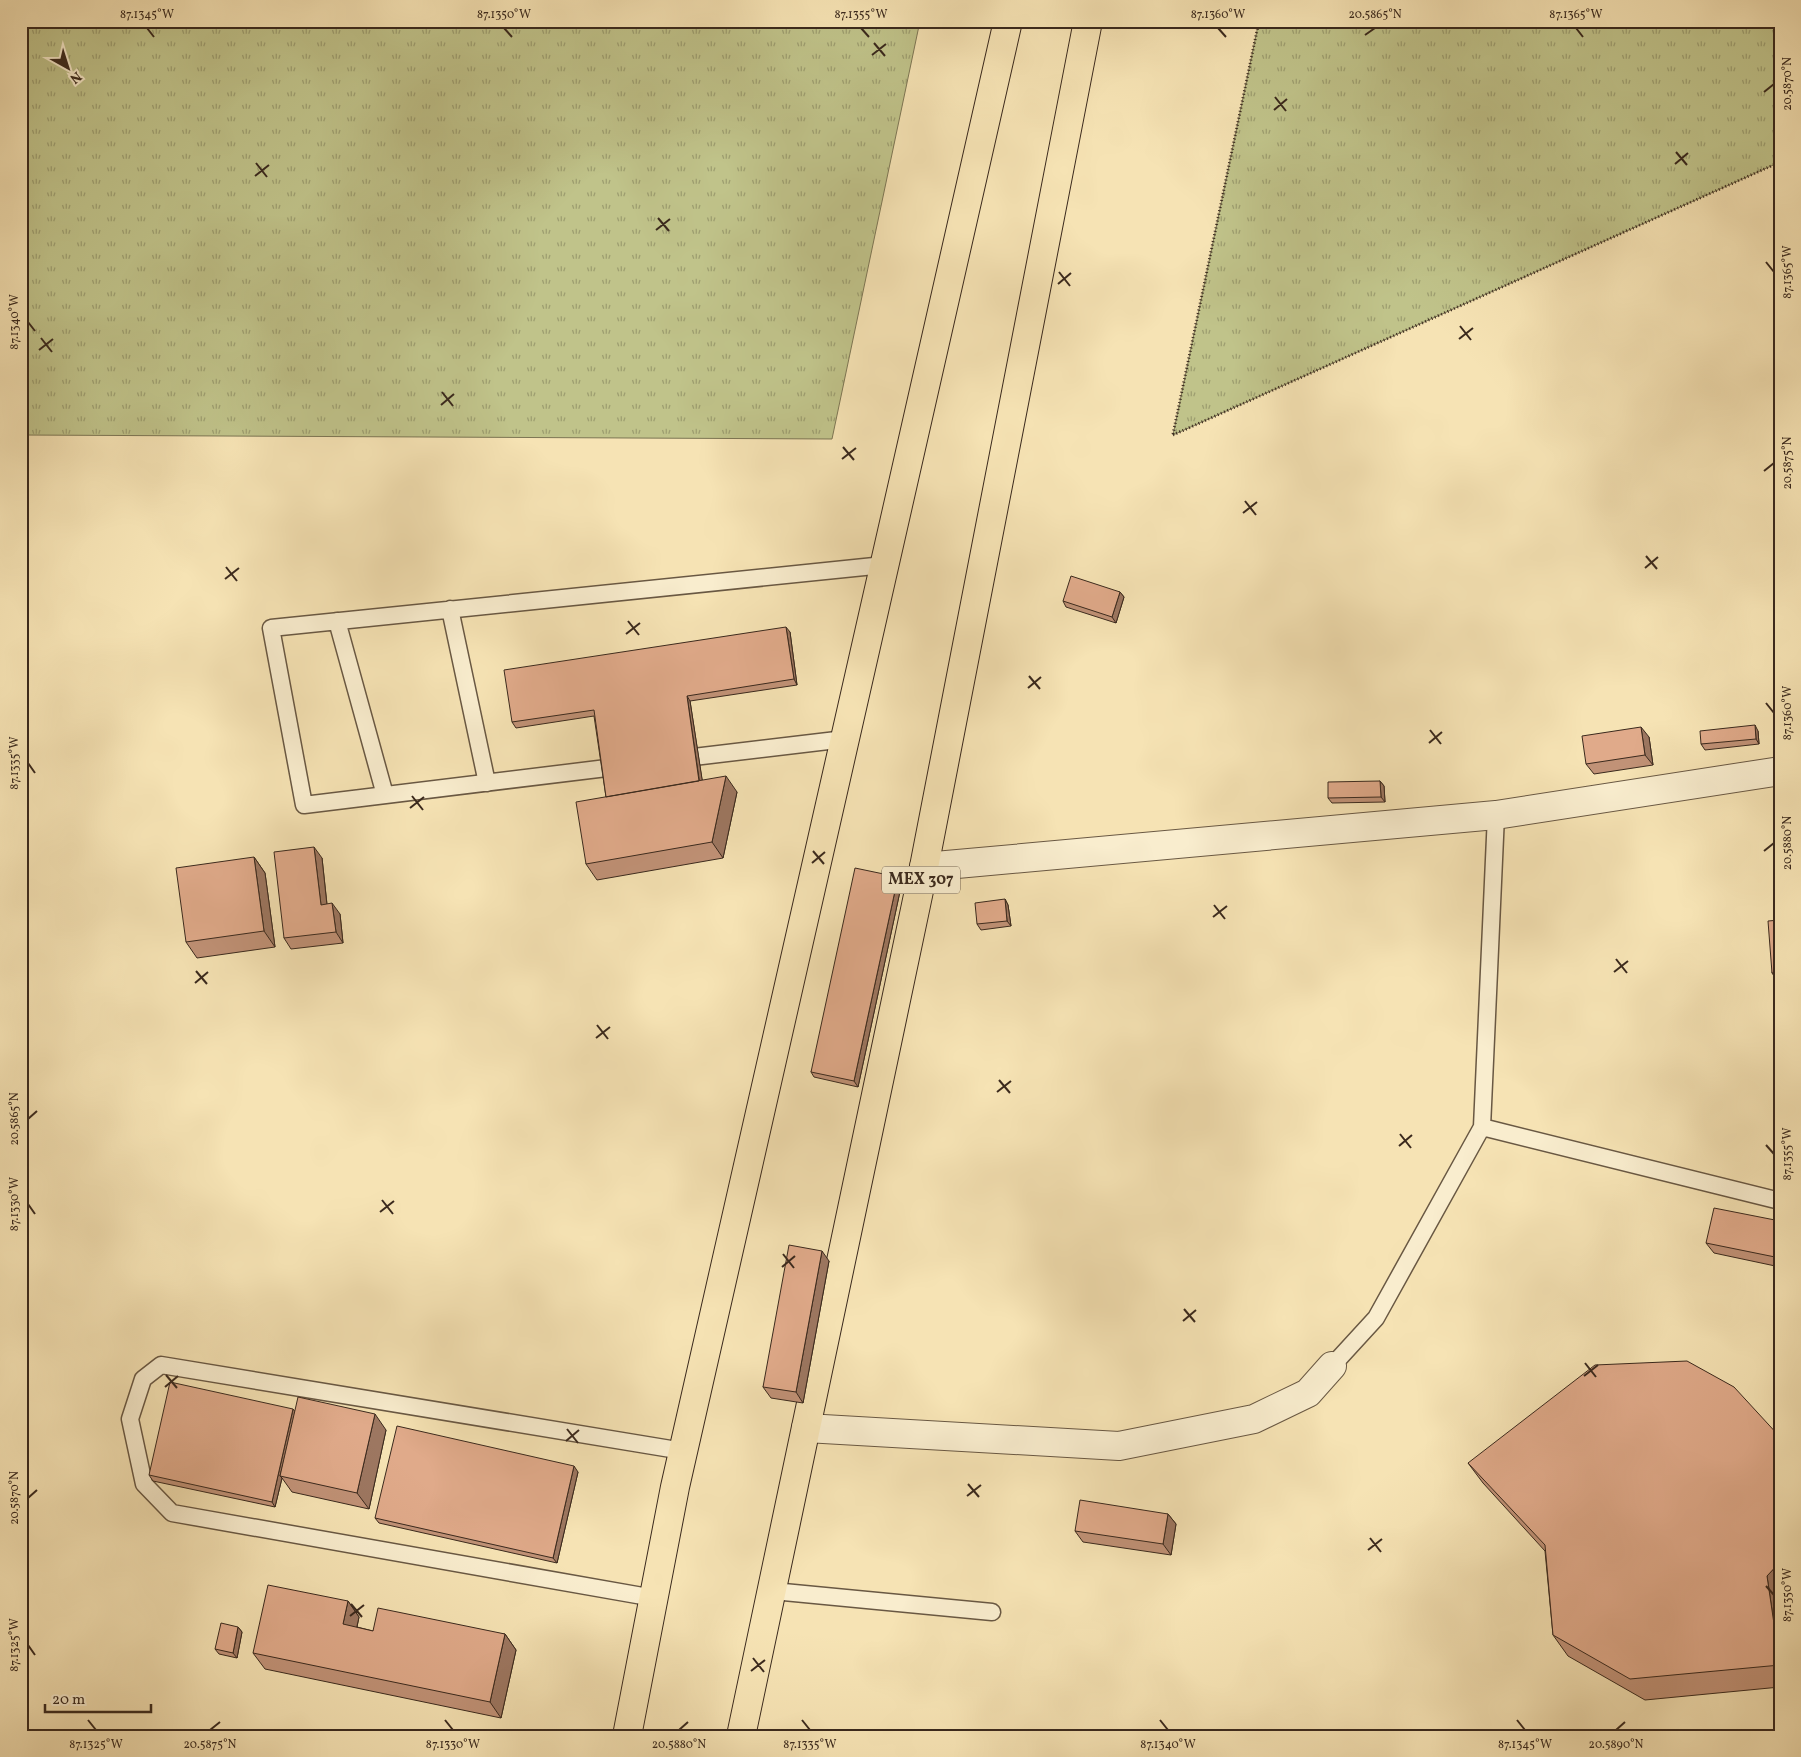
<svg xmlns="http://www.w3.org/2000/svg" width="1801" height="1757" font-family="Vollkorn,serif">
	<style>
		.park { fill: url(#park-tufts); stroke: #7d7654 }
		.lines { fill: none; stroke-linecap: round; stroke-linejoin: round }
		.service-casing { stroke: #695843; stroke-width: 19 }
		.minor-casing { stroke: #695843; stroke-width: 30 }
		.trunk-casing { stroke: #3a291d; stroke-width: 30 }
		.path { stroke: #3a291d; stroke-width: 3; stroke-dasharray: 1 2.5; stroke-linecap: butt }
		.service { stroke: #f9edce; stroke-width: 16 }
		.minor { stroke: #f9edce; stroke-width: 28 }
		.trunk { stroke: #f6e3b4; stroke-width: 28 }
		.wall { fill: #c19277; stroke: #3a291d }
		.shaded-wall { fill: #9d7761; stroke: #3a291d }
		.building { fill: #e0aa8a; stroke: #3a291d }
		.ticks { fill: none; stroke: #3a291d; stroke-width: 2 }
		.labels { text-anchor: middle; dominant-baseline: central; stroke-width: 4; stroke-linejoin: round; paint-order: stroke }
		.shield { fill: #f9edce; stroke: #736452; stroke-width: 1 }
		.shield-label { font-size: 16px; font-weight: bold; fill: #3a291d }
		.neatline { fill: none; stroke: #3a291d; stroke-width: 2 }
		.ticks-label { font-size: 12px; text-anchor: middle; fill: #3a291d }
	</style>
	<defs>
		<pattern id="park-tufts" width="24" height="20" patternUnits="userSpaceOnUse" patternTransform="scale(1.25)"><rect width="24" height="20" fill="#c0c38a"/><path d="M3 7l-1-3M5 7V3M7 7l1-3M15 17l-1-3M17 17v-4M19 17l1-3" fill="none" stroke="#9d9e70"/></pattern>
	</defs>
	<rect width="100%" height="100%" fill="#f6e3b4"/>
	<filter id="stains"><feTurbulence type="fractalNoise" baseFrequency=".004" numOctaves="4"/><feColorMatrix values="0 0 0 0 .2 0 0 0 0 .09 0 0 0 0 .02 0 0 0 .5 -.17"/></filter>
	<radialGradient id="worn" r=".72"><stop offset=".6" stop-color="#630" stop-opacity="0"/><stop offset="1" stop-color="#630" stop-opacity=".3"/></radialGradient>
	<path class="park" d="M 21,21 L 920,21 L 832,439 L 21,435 Z
		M 1259,21 L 1780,21 L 1780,162 L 1173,435 Z"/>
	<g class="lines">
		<g class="service-casing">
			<path id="service" d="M 450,609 L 487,783
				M 337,621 L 385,795
				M 677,759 L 845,739
				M 623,766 L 304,805 L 271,628 L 884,565
				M 1482,1127 L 1780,1201
				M 1332,1366 L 1376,1318 L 1482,1127 L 1496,815
				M 773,1591 L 992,1612
				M 654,1598 L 172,1513 L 144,1484 L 130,1419 L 143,1379 L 161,1365 L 683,1451"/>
		</g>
		<g class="minor-casing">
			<path id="minor" d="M 924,867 L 1496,815 L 1780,771
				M 806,1428 L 1119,1446 L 1254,1419 L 1308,1393 L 1332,1366"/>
		</g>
		<g class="trunk-casing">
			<path id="trunk" d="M 627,1736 L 675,1487 L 1008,21
				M 741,1736 L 924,867 L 1088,21"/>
		</g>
		<path class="path" d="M 1173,434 L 1259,21
			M 1173,435 L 1780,162"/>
		<use href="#service" class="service"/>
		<use href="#minor" class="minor"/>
		<use href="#trunk" class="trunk"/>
	</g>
	<path class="wall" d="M 1120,592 L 1124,597 L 1116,623 L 1066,607 L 1063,601 Z
		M 790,632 L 797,685 L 690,701 L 702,780 L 737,792 L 723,858 L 597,880 L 586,864 L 606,797 L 594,716 L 516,728 L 512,722 Z
		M 1758,731 L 1759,744 L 1705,750 L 1701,744 Z
		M 1649,737 L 1653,765 L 1594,774 L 1586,764 Z
		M 1380,781 L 1384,786 L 1385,802 L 1332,803 L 1328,798 Z
		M 254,857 L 265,873 L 275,947 L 197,958 L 186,942 Z
		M 322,858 L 327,904 L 340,914 L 343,943 L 291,949 L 284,938 Z
		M 898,877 L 902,882 L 858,1087 L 814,1077 L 811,1072 Z
		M 1005,899 L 1008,905 L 1011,926 L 981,930 L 977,924 Z
		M 1780,920 L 1780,978 L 1776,979 L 1772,973 Z
		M 1780,1221 L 1780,1267 L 1714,1253 L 1706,1243 Z
		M 829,1261 L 803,1403 L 771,1398 L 763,1387 Z
		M 295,1412 L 386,1430 L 369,1509 L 292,1492 L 282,1478 L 275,1507 L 153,1481 L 149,1475 Z
		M 1780,1437 L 1780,1687 L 1645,1700 L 1568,1656 L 1553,1635 L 1545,1551 L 1483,1483 L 1468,1463 Z
		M 578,1472 L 557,1563 L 379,1523 L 375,1518 Z
		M 1168,1514 L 1176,1524 L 1171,1555 L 1083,1542 L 1075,1531 Z
		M 348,1601 L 359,1617 L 357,1627 L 373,1631 L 505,1634 L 516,1650 L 501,1718 L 265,1669 L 253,1653 Z
		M 238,1627 L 242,1632 L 237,1658 L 219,1654 L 215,1649 Z"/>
	<path class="shaded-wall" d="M 1120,592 L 1124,597 L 1116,623 L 1112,617 Z
		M 786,627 L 790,632 L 797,685 L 794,679 Z
		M 687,696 L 690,701 L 705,798 L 701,792 Z
		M 1755,725 L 1758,731 L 1759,744 L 1756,739 Z
		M 1641,727 L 1649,737 L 1653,765 L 1645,755 Z
		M 726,776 L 737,792 L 723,858 L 712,842 Z
		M 1380,781 L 1384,786 L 1385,802 L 1381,797 Z
		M 314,847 L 322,858 L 328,915 L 321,905 Z
		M 254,857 L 265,873 L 275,947 L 264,931 Z
		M 898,877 L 902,882 L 858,1087 L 854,1081 Z
		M 1005,899 L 1008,905 L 1011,926 L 1007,921 Z
		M 332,903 L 340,914 L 343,943 L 336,932 Z
		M 822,1251 L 829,1261 L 803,1403 L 796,1392 Z
		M 293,1409 L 297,1414 L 280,1476 L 282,1478 L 275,1507 L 272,1502 Z
		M 375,1414 L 386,1430 L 369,1509 L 357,1493 Z
		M 574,1466 L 578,1472 L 557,1563 L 553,1558 Z
		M 1168,1514 L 1176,1524 L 1171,1555 L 1163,1544 Z
		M 1780,1562 L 1780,1664 L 1767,1576 Z
		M 348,1601 L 359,1617 L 354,1640 L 343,1624 Z
		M 238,1627 L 242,1632 L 237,1658 L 233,1653 Z
		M 505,1634 L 516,1650 L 501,1718 L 490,1702 Z"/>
	<path class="building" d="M 1071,576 L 1120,592 L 1112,617 L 1063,601 Z
		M 786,627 L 794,679 L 687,696 L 699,781 L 606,797 L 594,710 L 512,722 L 504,670 Z
		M 1755,725 L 1756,739 L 1701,744 L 1700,731 Z
		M 1641,727 L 1645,755 L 1586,764 L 1582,736 Z
		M 726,776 L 712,842 L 586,864 L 576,802 Z
		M 1380,781 L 1381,797 L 1328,798 L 1328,782 Z
		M 314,847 L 321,905 L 332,903 L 336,932 L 284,938 L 274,852 Z
		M 254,857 L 264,931 L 186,942 L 176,868 Z
		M 855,868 L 898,877 L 854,1081 L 811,1072 Z
		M 1005,899 L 1007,921 L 977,924 L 975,903 Z
		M 1780,920 L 1780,972 L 1772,973 L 1768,921 Z
		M 1714,1208 L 1780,1221 L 1780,1258 L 1706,1243 Z
		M 789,1245 L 822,1251 L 796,1392 L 763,1387 Z
		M 1687,1361 L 1734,1387 L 1780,1437 L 1780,1562 L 1767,1576 L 1780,1665 L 1630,1679 L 1553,1635 L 1545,1545 L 1468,1463 L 1595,1365 Z
		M 170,1382 L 293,1409 L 272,1502 L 149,1475 Z
		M 298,1397 L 375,1414 L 357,1493 L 280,1476 Z
		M 397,1426 L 574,1466 L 553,1558 L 375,1518 Z
		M 1080,1500 L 1168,1514 L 1163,1544 L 1075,1531 Z
		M 268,1585 L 348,1601 L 343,1624 L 373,1631 L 378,1608 L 505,1634 L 490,1702 L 253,1653 Z
		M 221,1623 L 238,1627 L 233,1653 L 215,1649 Z"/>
	<path class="ticks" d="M 147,28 L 154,37M 504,28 L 512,37M 861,28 L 869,37M 1218,28 L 1226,37M 1576,28 L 1583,37M 1365,35 L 1375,28M 874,43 L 885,56M 872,55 L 886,44M 1764,92 L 1774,84M 1275,97 L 1286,111M 1274,110 L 1287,99M 1676,152 L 1687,165M 256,163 L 267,177M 1675,164 L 1688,153M 255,176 L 269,165M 658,218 L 669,231M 656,230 L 670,219M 1766,262 L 1774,272M 1059,272 L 1070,286M 1058,284 L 1071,273M 28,322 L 35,331M 1460,326 L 1471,340M 41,338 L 52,352M 1459,339 L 1473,328M 39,350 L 53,339M 442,392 L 453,406M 441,405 L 454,394M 843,447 L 854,460M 842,459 L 856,448M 1764,471 L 1774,463M 1245,501 L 1256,515M 1243,513 L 1257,502M 1646,556 L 1657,569M 226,567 L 237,581M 1645,568 L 1658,557M 225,579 L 239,568M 628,621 L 639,635M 626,634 L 640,623M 1029,676 L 1040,689M 1028,688 L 1041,677M 1766,703 L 1774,713M 1430,730 L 1441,744M 1429,743 L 1442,732M 28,763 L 35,773M 412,796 L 423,810M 410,808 L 424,797M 813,851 L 824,864M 1764,851 L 1774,843M 812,863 L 825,852M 1214,905 L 1225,919M 1213,917 L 1227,906M 1616,959 L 1627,973M 196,971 L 207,984M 1614,972 L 1628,961M 195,983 L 208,972M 597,1025 L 608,1039M 596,1038 L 610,1027M 999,1080 L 1010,1093M 997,1092 L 1011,1081M 28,1119 L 37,1111M 1400,1134 L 1411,1148M 1766,1145 L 1774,1154M 1399,1146 L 1412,1135M 382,1200 L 393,1214M 28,1204 L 35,1214M 380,1212 L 394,1201M 783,1254 L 794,1268M 782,1267 L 795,1256M 1184,1309 L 1195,1322M 1183,1321 L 1196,1310M 1585,1363 L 1596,1377M 166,1375 L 177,1388M 1584,1376 L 1598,1365M 165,1387 L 178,1376M 567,1429 L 578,1443M 566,1441 L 579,1430M 968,1484 L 979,1497M 967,1496 L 981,1485M 28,1498 L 37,1490M 1370,1538 L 1381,1552M 1368,1550 L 1382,1539M 1766,1586 L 1774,1595M 351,1604 L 362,1617M 350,1616 L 364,1605M 28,1645 L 35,1655M 753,1658 L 764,1672M 751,1671 L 765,1660M 88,1720 L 96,1730M 445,1720 L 453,1730M 802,1720 L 810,1730M 1160,1720 L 1168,1730M 1517,1720 L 1525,1730M 210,1730 L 220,1722M 679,1730 L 688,1722M 1616,1730 L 1625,1722"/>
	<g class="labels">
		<rect class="shield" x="882" y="866.5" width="78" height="27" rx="4"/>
		<g class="shield-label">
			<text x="921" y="880">MEX 307</text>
		</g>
	</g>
	<rect width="1801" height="1757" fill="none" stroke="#f6e3b4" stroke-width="55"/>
	<g transform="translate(68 68) rotate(141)" stroke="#f9edce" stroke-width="4" paint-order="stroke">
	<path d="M0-4L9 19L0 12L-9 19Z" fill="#3a291d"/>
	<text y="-8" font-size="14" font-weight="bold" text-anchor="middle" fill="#3a291d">N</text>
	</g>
	<path d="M45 1704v8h106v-8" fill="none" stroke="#3a291d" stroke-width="2.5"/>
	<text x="52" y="1704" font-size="15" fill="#3a291d" stroke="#f9edce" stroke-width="4" paint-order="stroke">20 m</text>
	<rect x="28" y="28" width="1746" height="1702" class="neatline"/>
	<g class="ticks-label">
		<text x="147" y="18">87.1345°W</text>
		<text x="504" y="18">87.1350°W</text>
		<text x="861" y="18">87.1355°W</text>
		<text x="1218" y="18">87.1360°W</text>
		<text x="1375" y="18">20.5865°N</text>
		<text x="1576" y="18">87.1365°W</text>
		<text transform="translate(1787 84) rotate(-90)" y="4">20.5870°N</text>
		<text transform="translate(1787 272) rotate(-90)" y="4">87.1365°W</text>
		<text transform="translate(14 322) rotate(-90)" y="4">87.1340°W</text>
		<text transform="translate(1787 463) rotate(-90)" y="4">20.5875°N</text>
		<text transform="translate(1787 713) rotate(-90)" y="4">87.1360°W</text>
		<text transform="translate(14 763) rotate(-90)" y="4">87.1335°W</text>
		<text transform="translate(1787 843) rotate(-90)" y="4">20.5880°N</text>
		<text transform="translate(14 1119) rotate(-90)" y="4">20.5865°N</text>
		<text transform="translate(1787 1154) rotate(-90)" y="4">87.1355°W</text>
		<text transform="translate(14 1204) rotate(-90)" y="4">87.1330°W</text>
		<text transform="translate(14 1498) rotate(-90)" y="4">20.5870°N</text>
		<text transform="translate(1787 1595) rotate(-90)" y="4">87.1350°W</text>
		<text transform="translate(14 1645) rotate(-90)" y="4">87.1325°W</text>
		<text x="96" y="1748">87.1325°W</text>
		<text x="210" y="1748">20.5875°N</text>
		<text x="453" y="1748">87.1330°W</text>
		<text x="679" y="1748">20.5880°N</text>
		<text x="810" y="1748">87.1335°W</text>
		<text x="1168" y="1748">87.1340°W</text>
		<text x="1525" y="1748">87.1345°W</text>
		<text x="1616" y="1748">20.5890°N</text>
	</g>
	<rect width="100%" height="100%" filter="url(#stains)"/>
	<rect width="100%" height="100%" fill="url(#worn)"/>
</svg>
